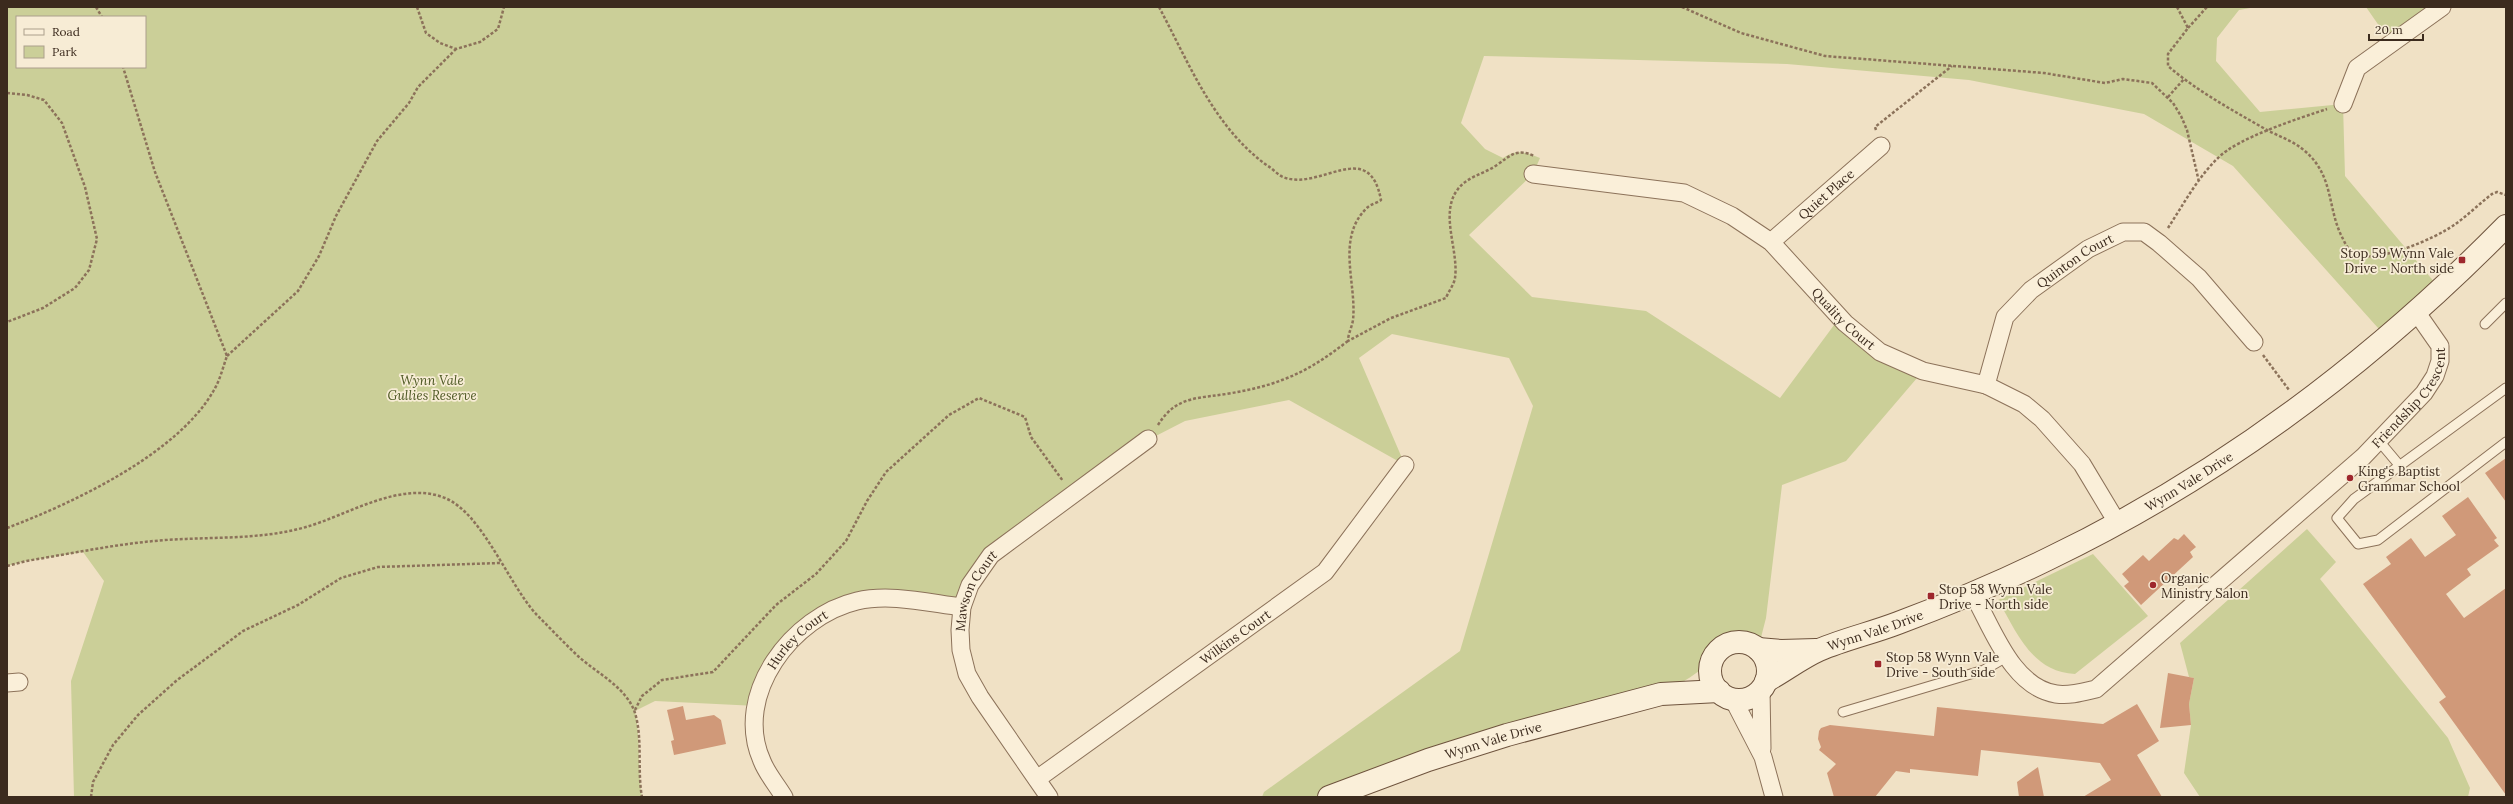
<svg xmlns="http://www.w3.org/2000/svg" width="2513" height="804" font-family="Lora,serif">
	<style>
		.green { fill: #cbcf98; fill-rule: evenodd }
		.building { fill: #d09979 }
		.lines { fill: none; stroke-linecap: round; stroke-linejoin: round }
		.service-casing { stroke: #8c725a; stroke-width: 11 }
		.minor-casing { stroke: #8c725a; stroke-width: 19 }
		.secondary-casing { stroke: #6e533d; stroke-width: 24 }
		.path { stroke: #8c725a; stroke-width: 2.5; stroke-dasharray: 3 2; stroke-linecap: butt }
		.service { stroke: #faefd9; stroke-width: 9 }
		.minor { stroke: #faefd9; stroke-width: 17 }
		.secondary { stroke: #faefd9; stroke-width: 22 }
		.poi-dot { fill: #9e272d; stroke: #f7ecd5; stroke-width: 1.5 }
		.labels { text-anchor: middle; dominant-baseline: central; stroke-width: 3.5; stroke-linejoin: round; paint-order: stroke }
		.street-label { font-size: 13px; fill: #3c2b1e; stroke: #f7ecd5 }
		.poi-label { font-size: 13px; fill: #3c2b1e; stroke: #f7ecd5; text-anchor: start }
		.park-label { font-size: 13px; font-style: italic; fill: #4e5924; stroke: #f7ecd5 }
	</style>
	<rect width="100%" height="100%" fill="#f0e1c5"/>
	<path class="green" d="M 7,7 L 2256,7 L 2239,10 L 2217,38 L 2216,61 L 2260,112 L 2343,104 L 2345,176 L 2441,290 L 2387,338 L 2233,166 L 2144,114 L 1969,80 L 1787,64 L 1484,56 L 1461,123 L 1485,149 L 1503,158 C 1517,149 1525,152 1540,158 L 1533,174 L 1469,235 L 1532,297 L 1646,311 L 1780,398 L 1840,317 L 1923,371 L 1846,461 L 1782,485 L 1766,618 L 1758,649 C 1728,630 1719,656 1699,671 C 1687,680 1674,687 1661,694 L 1329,797 L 1262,797 L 1264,792 L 1460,651 L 1533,406 L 1509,358 L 1392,334 L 1359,358 L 1405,465 L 1289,400 L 1185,421 L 1148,440 L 1011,539 L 962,607 L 859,600 L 803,629 L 757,706 L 655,701 L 635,711 C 641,739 637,768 642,797 L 74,797 L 71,681 L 104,581 L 83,552 L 26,561 L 7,566 ZM 17,17 L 145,17 L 145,67 L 17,67 Z
		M 2366,7 L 2442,7 L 2391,43 Z
		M 2307,529 L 2336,562 L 2320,579 L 2448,738 L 2470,788 L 2468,797 L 2200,797 L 2184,773 L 2191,725 L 2189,704 L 2194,678 L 2189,677 L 2180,643 Z
		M 2093,554 L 2148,616 L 2075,674 C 2032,672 2017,633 1998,600 Z"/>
	<path class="building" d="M 2506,458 L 2506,502 L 2485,473 Z
		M 2468,497 L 2497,538 L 2494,540 L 2499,546 L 2467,569 L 2471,575 L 2446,594 L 2464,618 L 2506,588 L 2506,795 L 2439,702 L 2446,697 L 2363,584 L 2391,564 L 2386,557 L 2411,538 L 2425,557 L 2456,535 L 2442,516 Z
		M 2184,534 L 2196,547 L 2190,552 L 2193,557 L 2141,605 L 2124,586 L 2129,582 L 2122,574 L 2143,555 L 2149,561 L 2174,538 L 2178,540 Z
		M 2168,673 L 2194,678 L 2189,704 L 2191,725 L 2160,728 Z
		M 2137,704 L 2159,741 L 2137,755 L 2162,797 L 2083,797 L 2111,780 L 2100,763 L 1981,750 L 1978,776 L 1910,769 L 1910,773 L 1896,771 L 1875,797 L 1834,797 L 1827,773 L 1836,764 L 1819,750 L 1821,747 L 1818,739 L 1819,731 L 1821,728 L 1830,725 L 1934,736 L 1937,707 L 2103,724 Z
		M 683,706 L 686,720 L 714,715 L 721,720 L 726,744 L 674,755 L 671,741 L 674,740 L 667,710 Z
		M 2038,767 L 2044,797 L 2019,797 L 2017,782 Z"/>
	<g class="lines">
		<g class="service-casing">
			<path id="service" d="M 2485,324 L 2506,303
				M 2506,388 L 2354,499 L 2337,518 L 2358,544 L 2378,540 L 2506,442
				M 2379,441 L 2400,466
				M 1843,712 L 1984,670 L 2008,656"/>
		</g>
		<g class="minor-casing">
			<g id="minor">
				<path d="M 2343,104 L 2357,68 L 2442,7"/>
				<path id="s1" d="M 1533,174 L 1684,193 L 1732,216 L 1771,242 L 1845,323 L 1880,352 L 1923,371 L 1986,385 L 2024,404 L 2042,419 L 2082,464 L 2118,524"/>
				<path id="s2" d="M 1771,242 L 1881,146"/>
				<path id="s3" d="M 1986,385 L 2005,317 L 2031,290 L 2088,249 L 2123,232 L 2144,232 L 2159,243 L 2199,278 L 2254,342"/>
				<path id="s4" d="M 1973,594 C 1993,629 2012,687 2056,694 C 2070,696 2083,692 2096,689 L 2363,457 L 2424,393 L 2435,376 L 2440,361 L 2440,346 L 2417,313"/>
				<path d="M 7,683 L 19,682"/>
				<path d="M 1761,689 L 1762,749"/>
				<path d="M 1733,699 L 1763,757 L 1774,797"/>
				<path id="s5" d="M 1037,779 L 1325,572 L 1405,465"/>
				<path id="s6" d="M 784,797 C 777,785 767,774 762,761 C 732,694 793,616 857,601 C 890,593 929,603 962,607"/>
				<path id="s7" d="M 1049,797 L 980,697 L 967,674 L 961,650 L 960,630 L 962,607 L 970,585 L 991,555 L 1148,439"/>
			</g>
		</g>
		<g class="secondary-casing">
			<g id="secondary">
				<circle cx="1739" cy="671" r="29"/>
				<path d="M 1758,649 L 1781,651 L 1816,650"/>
				<path id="s8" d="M 1766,681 C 1783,672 1801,658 1819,650 C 1845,639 1872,633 1898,623 C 1949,604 1999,583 2048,559 C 2221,476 2372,362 2506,226"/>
				<path id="s9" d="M 1329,797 L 1428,760 L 1507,735 L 1661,694 L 1719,691"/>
			</g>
		</g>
		<path class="path" d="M 96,7 L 102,17
			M 417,7 L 426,33 L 440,43 L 456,49 L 480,42 L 498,29 L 504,7
			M 1159,7 C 1189,63 1214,128 1268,166 C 1273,169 1278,175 1283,177 C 1320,192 1369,136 1381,200 C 1377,203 1371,204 1368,207 C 1335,237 1357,283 1353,320 C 1352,327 1348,334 1348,341 L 1391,318 L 1446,298 C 1448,292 1454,285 1455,278 C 1459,250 1439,213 1458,189 C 1468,176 1484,174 1497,165 C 1511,155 1517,148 1534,156
			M 1682,7 L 1741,33 L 1825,56 L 2044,73 L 2105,83 L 2123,79 L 2152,83 L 2173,103 L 2181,116 L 2187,130 L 2199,182
			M 2177,7 L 2188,28 L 2168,54 L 2168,66 C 2197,91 2232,110 2267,130 C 2280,137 2294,141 2306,152 C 2334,177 2327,207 2342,237 C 2344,241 2348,250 2352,252 C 2372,267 2436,238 2454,225 C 2467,216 2479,204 2492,194 L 2497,192 L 2506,195
			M 2188,28 L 2207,7
			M 7,93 L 27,95 L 44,100 L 62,123 L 85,187 L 97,239 L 89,270 L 75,288 L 43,308 L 7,322
			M 2168,97 L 2184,79
			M 1876,130 L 1875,127 L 1952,66
			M 2168,228 C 2183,205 2198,177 2218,158 C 2237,138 2300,118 2327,109
			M 2263,355 L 2289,390
			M 227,356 L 298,291 L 319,256 L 336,216 L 377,141 L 409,103 L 418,87 L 456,49
			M 1158,425 C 1177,394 1201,399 1232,393 C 1249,390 1267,386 1282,380 C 1307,371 1327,357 1348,341
			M 7,528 C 73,503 178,454 214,390 C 220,380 223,367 227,356 L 155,172 L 123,67
			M 7,566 L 26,561 C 69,554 111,545 154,541 C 205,536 257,541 306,527 C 348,515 401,480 445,498 C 482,513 508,583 536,614 C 550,628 564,643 579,657 C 597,673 627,688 635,713 C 643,739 637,770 642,797
			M 635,710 L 642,696 L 662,680 L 713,672 L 776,605 L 816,574 L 846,541 L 867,501 L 886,472 L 949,415 L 979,398 L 1025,417 L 1031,437 L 1063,481
			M 91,797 L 93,782 L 113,745 L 138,715 L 176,681 L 243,631 L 298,605 L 341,578 L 378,567 L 500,563"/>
		<use href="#service" class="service"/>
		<use href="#minor" class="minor"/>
		<use href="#secondary" class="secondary"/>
	</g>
	<g class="poi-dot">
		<rect x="2458" y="256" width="8" height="8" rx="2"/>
		<circle cx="2350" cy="478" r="4"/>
		<circle cx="2153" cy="585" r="4"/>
		<rect x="1927" y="592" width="8" height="8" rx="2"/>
		<rect x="1874" y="660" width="8" height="8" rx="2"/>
	</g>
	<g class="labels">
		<g class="street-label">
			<text stroke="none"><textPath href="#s2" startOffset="73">Quiet Place</textPath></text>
			<text stroke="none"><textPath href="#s3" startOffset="161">Quinton Court</textPath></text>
			<text stroke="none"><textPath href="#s1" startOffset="358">Quality Court</textPath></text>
			<text stroke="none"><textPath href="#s4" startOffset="606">Friendship Crescent</textPath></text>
			<text stroke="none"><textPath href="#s8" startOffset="469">Wynn Vale Drive</textPath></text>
			<text stroke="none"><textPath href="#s7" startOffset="236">Mawson Court</textPath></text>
			<text stroke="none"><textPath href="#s8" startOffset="121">Wynn Vale Drive</textPath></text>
			<text stroke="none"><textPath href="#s5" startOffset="244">Wilkins Court</textPath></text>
			<text stroke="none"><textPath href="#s6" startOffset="179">Hurley Court</textPath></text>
			<text stroke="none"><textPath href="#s9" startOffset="174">Wynn Vale Drive</textPath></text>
		</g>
		<g class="poi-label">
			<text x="2454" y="253" text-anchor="end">Stop 59 Wynn Vale<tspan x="2454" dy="15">Drive - North side</tspan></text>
			<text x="2358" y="471">King's Baptist<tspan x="2358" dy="15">Grammar School</tspan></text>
			<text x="2161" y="578">Organic<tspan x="2161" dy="15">Ministry Salon</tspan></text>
			<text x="1939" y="589">Stop 58 Wynn Vale<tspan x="1939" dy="15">Drive - North side</tspan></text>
			<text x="1886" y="657">Stop 58 Wynn Vale<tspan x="1886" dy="15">Drive - South side</tspan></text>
		</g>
		<g class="park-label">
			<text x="432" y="380">Wynn Vale<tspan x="432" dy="15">Gullies Reserve</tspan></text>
		</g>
	</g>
	<rect width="2513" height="804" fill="none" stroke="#3c2b1e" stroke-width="16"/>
	<rect x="16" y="16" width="130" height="52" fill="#f7ecd5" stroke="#ac9f8c"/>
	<rect x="24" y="29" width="20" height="6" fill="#faefd9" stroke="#ac9f8c"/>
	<text x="52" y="36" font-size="12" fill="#3c2b1e">Road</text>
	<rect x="24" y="46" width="20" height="12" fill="#cbcf98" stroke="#ac9f8c"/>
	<text x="52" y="56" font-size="12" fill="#3c2b1e">Park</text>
	<path d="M2369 34v6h54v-6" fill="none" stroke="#3c2b1e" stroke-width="2"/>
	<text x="2375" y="34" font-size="12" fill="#3c2b1e" stroke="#f7ecd5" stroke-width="3" paint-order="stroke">20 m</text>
</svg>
